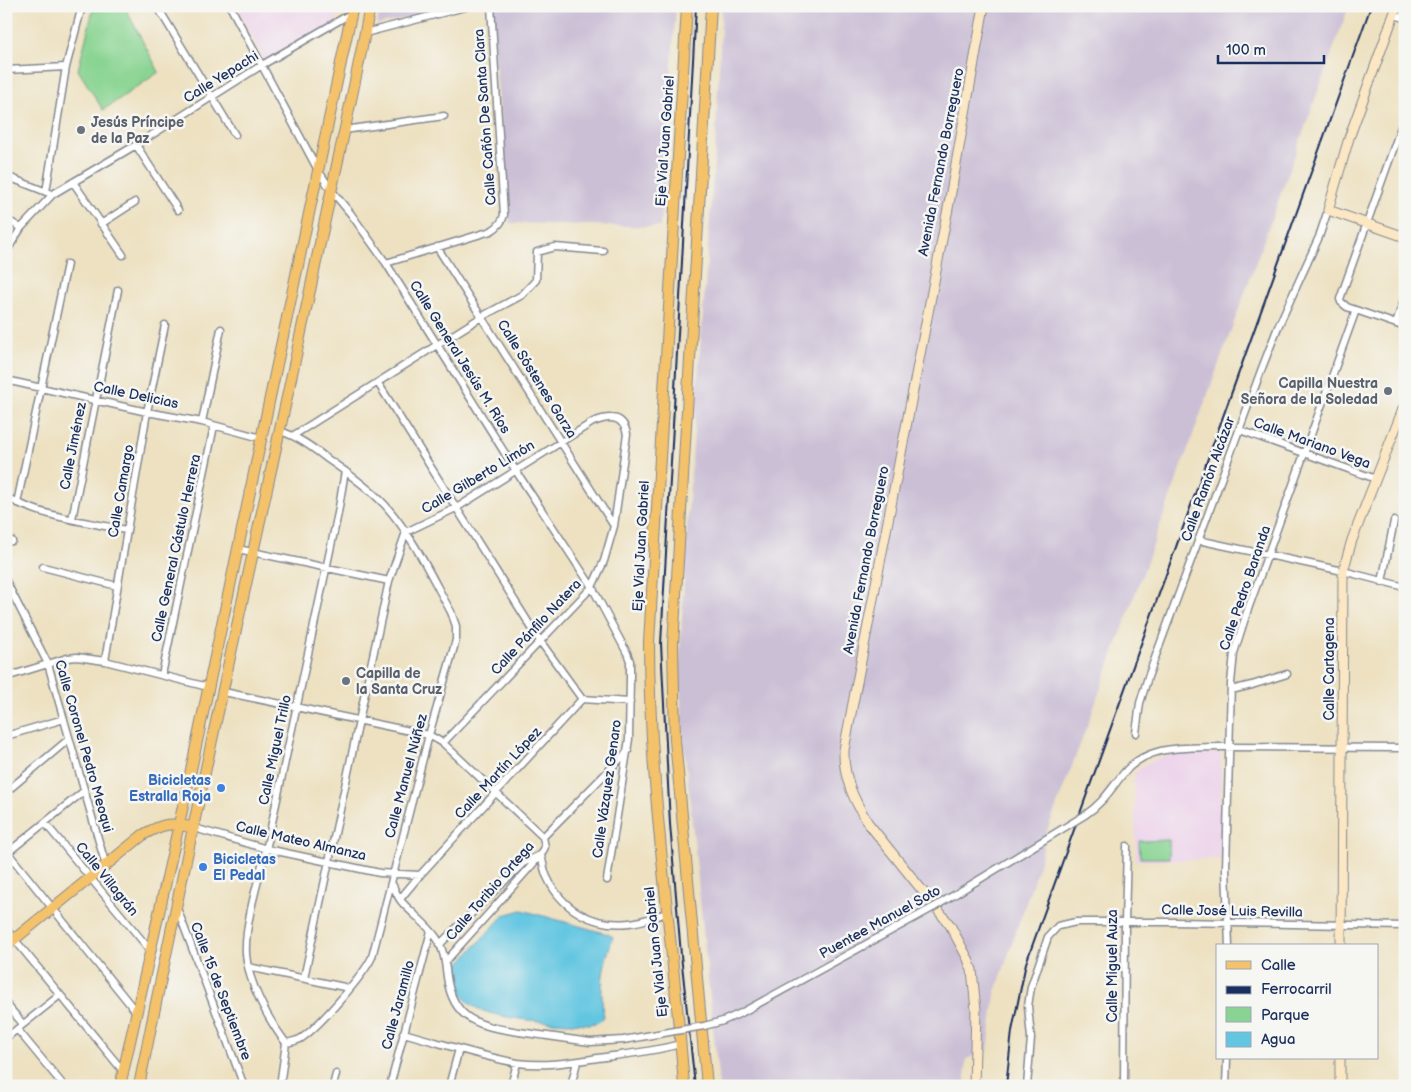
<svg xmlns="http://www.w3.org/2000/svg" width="1411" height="1092" font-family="'Balsamiq Sans',sans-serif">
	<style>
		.built { fill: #ecd1ea }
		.industrial { fill: #cbbfd5 }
		.green { fill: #89d492; stroke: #528278 }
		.water { fill: #63c6e1; stroke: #3f7aa0 }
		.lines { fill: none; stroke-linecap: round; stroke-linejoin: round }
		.street-casing { stroke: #848890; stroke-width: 9 }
		.secondary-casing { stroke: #848890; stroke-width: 11 }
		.primary-casing { stroke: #848890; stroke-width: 12 }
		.street { stroke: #fff; stroke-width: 6 }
		.secondary { stroke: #fbe7c3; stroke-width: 9 }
		.primary { stroke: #f4c26a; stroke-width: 10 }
		.rail { stroke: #1b2f5e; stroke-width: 2 }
		.street-bridge-casing { stroke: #848890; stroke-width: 9; stroke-linecap: butt }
		.street-bridge { stroke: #fff; stroke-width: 6 }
		.worship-dot { fill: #6b7280; stroke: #f6f6f2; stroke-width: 2 }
		.shop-dot { fill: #3f7fe0; stroke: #f6f6f2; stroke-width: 2 }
		.labels { text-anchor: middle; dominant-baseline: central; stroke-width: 5; stroke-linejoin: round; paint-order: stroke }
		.street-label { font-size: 14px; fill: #1b2f5e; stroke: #f6f6f2 }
		.worship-label { font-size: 14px; font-weight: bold; fill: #5b616d; stroke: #f6f6f2; text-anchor: start }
		.shop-label { font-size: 14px; font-weight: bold; fill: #366cbe; stroke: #f6f6f2; text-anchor: end }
	</style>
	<rect width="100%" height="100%" fill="#f6f6f2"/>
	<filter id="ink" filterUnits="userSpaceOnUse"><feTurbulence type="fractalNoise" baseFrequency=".02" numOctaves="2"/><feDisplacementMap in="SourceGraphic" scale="10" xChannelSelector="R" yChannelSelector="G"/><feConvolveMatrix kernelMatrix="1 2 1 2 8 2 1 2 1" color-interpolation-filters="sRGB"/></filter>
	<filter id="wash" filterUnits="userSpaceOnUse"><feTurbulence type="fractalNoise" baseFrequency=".0096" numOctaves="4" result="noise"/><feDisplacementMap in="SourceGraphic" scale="20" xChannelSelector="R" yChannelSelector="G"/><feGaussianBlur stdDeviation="1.12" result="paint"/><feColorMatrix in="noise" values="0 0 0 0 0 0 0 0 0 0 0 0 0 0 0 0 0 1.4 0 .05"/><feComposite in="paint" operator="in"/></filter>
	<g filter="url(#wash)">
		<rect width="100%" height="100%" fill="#ede1c1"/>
		<path class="built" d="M 236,6 L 339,6 L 334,28 L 266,63 Z
			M 1221,753 L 1221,859 L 1136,861 L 1134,773 L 1144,765 L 1158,758 L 1178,754 Z"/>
		<path class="industrial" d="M 381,6 L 458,6 L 377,25 Z
			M 490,6 L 676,6 L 660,227 L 510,223 Z
			M 722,6 L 1349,6 L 1086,729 L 1047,831 L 1040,861 L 995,994 L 988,1051 L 966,1059 L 965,1086 L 719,1086 L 684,742 L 679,674 L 688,513 L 715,152 Z"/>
		<path class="green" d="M 94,6 L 124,6 L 159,72 L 103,110 L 78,70 Z
			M 1169,840 L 1169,858 L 1140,858 L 1139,841 Z"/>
		<path class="water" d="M 522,910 L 608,934 L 613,937 C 603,965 599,987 604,1017 L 599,1022 L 590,1024 C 562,1022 484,1022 466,1000 C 459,991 458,978 456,967 L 504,915 Z"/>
	</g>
	<g filter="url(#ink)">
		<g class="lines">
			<g class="street-casing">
				<path id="street" d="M 157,6 L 235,135
					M 230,6 L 318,170 L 331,190 L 351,214 L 386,263 L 516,471 L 592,587 L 627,653 L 630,661 L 630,678 L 629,739 L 607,880
					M 6,9 L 8,6
					M 1394,15 L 1405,18
					M 365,33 L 469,6
					M 6,70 L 66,67
					M 1405,116 L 1340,299 L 1341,302 L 1347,307 L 1405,327
					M 344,130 L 444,116
					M 136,145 L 178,210
					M 6,176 L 49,193
					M 73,182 L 123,255
					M 46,192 L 66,67 L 82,6
					M 6,219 L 21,228
					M 101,224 L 135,202
					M 437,247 L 614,526
					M 6,252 L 21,228 L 53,194 L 136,145 L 262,65 L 352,13
					M 386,263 L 491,231 C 498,227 502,223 504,215 L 491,6
					M 1396,324 L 1405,296
					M 6,380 L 147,412 L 202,422 L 261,438
					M 378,383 L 540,641 L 582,699
					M 202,422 L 221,329
					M 1240,430 L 1376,479
					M 280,431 C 299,437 313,448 329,460 C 348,473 369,488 385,505 C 413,536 431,576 451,612 L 456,626 L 456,640 L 429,735 L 372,957 C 364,975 317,1029 300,1039 C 296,1041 291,1042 286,1043
					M 294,435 L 483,316 L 522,295 L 536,280 L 537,252 L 555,247 L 603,251
					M 6,497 C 42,517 86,522 126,530
					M 17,503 L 67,264
					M 72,519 L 118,290
					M 1198,540 L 1343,571 L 1405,587
					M 6,542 L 12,541
					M 238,549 L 389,581
					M 43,567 L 117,586
					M 6,581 L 48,664 L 106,866
					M 1382,582 L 1394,521
					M 105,661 L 147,412 L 165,325
					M 162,675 L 214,426
					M 6,677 L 67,658 L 77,657 L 105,661 L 208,687
					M 1231,690 L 1252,685 L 1287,674
					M 224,692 L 429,735 L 443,743 L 543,837
					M 1136,733 L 1140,703 L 1148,677 L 1262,368 L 1278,327 L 1319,237 L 1328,210
					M 6,736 L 64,719
					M 1220,747 L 1405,748
					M 6,792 L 69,739
					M 45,823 L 150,950
					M 194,828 L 267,849 L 380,873 L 420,875
					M 543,837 L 628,751
					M 8,853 L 137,1013
					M 6,854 L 84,791
					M 541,855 C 543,862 544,871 547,877 C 562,910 594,927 629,923 C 642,922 654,917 666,913
					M 392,884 C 395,889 397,896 401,901 C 412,914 429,925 438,940 C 445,954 445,963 447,977 C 453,1022 481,1026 519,1032
					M 400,899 L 420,875 L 582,699 L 630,702
					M 177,908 L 244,1086
					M 6,929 L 123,1071
					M 439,945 L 523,863 L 540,855
					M 1229,946 L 1226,869 L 1231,683 L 1234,653 L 1247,612 L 1356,310
					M 446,961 L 541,855 L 545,847 L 543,837
					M 248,967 L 349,988
					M 304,978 L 389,581 L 406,532 L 458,507 L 593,422 C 608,416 623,414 627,434 L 614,526 L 604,561 L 592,587 L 443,743
					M 6,1004 L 23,1024
					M 17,1029 L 64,1086
					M 403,1033 C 441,1043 479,1056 518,1063 C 547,1067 576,1061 605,1057 C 630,1054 655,1051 680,1044
					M 6,1038 L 60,995
					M 280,1086 L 286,1043 C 269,1021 248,983 246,954 C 244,920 263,867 270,832 C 293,726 315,619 338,513 L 345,471
					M 333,1086 L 336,1074
					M 390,1086 L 431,931
					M 449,1086 L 459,1049
					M 511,1086 L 517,1063
					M 571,1086 L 577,1062
					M 1027,1086 L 1031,1038 L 1028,1006 L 1031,987 L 1048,937 L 1058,926 L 1076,922 L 1175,922 L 1405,926
					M 1124,1086 L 1125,923 L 1127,846
					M 1226,1086 L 1227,1058"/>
			</g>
			<g class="secondary-casing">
				<path id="secondary" d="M 1397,6 L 1349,138 L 1328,210 L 1405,237
					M 1341,946 L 1343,571 L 1352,540 L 1405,404
					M 974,1086 L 976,1010 L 972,970 L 968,959 L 950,925 L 868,823 C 854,800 843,778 844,750 L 950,198 L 984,6
					M 1340,1086 L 1340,1058"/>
			</g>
			<g class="primary-casing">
				<path id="primary" d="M 6,946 L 143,835 C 163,823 172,822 194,828
					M 120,1086 L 188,784 L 353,6
					M 139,1086 C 194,812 257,540 315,267 C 333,180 354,93 370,6
					M 684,1086 C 673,937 649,791 649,642 L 687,6
					M 707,1086 L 675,740 L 673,645 L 711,6"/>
			</g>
			<use href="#street" class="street"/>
			<use href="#secondary" class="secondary"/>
			<use href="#primary" class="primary"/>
			<path class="rail" d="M 695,1086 L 681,955 L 670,824 L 661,644 L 696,6
				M 1006,1086 L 1012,1031 L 1026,963 L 1371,6"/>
			<g class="street-bridge-casing">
				<path id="street-bridge" d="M 519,1032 L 590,1042 L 623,1040 L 704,1026 L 723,1021 L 741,1013 L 936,906 L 1085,815 C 1103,803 1110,790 1123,774 C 1147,744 1185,748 1220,747"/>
			</g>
			<use href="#street-bridge" class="street-bridge"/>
		</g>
	</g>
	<g class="worship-dot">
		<circle cx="81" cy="130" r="5"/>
		<circle cx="1388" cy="391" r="5"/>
		<circle cx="346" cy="681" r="5"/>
	</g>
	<g class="shop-dot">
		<circle cx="221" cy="788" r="5"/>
		<circle cx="203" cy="867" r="5"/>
	</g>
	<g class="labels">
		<g class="street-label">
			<text transform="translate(221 77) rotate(-32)">Calle Yepachi</text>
			<text transform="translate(485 117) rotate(-94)">Calle Cañón De Santa Clara</text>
			<text transform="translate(665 141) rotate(-86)">Eje Vial Juan Gabriel</text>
			<text transform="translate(941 162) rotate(-79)">Avenida Fernando Borreguero</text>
			<text transform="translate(460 357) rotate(58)">Calle General Jesús M. Ríos</text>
			<text transform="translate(537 379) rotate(58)">Calle Sóstenes Garza</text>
			<text transform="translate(136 395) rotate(12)">Calle Delicias</text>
			<text transform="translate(1312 443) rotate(20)">Calle Mariano Vega</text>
			<text transform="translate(73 446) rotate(-79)">Calle Jiménez</text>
			<text transform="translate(478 477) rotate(-31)">Calle Gilberto Limón</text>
			<text transform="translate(1208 479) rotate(-70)">Calle Ramón Alcázar</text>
			<text transform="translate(121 491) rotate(-80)">Calle Camargo</text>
			<text transform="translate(641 546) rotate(-87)">Eje Vial Juan Gabriel</text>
			<text transform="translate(176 548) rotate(-78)">Calle General Cástulo Herrera</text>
			<text transform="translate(866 560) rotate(-79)">Avenida Fernando Borreguero</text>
			<text transform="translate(1245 588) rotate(-71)">Calle Pedro Baranda</text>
			<text transform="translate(536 627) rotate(-47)">Calle Pánfilo Natera</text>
			<text transform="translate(1329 669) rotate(-90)">Calle Cartagena</text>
			<text transform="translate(84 746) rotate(74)">Calle Coronel Pedro Meoqui</text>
			<text transform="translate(275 750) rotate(-78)">Calle Miguel Trillo</text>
			<text transform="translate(498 773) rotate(-47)">Calle Martín López</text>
			<text transform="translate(406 776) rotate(-75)">Calle Manuel Núñez</text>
			<text transform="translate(607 789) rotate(-82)">Calle Vázquez Genaro</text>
			<text transform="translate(301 841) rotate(13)">Calle Mateo Almanza</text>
			<text transform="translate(107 879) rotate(51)">Calle Villagrán</text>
			<text transform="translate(490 891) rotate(-49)">Calle Toribio Ortega</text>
			<text transform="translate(1232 911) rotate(1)">Calle José Luis Revilla</text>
			<text transform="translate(880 922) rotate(-29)">Puentee Manuel Soto</text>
			<text transform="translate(656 952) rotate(-96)">Eje Vial Juan Gabriel</text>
			<text transform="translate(1112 966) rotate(-90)">Calle Miguel Auza</text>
			<text transform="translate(221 991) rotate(69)">Calle 15 de Septiembre</text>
			<text transform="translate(398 1005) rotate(-75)">Calle Jaramillo</text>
		</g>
		<g class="worship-label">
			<text x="91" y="122">Jesús Príncipe<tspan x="91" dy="16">de la Paz</tspan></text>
			<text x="1378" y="383" text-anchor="end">Capilla Nuestra<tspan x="1378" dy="16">Señora de la Soledad</tspan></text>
			<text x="356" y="673">Capilla de<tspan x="356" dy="16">la Santa Cruz</tspan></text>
		</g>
		<g class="shop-label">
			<text x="211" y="780">Bicicletas<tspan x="211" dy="16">Estralla Roja</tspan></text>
			<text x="213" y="859" text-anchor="start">Bicicletas<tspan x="213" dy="16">El Pedal</tspan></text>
		</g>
	</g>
	<rect width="1411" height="1092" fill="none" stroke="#f6f6f2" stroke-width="25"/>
	<rect x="1216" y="944" width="162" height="115" fill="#f6f6f2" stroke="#9ea6b7"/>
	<rect x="1226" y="961" width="25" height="8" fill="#f4c26a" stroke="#9ea6b7"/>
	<text x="1261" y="970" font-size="15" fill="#1b2f5e">Calle</text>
	<rect x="1226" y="986" width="25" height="8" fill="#1b2f5e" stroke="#9ea6b7"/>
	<text x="1261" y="994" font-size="15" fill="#1b2f5e">Ferrocarril</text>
	<rect x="1226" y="1007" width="25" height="15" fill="#89d492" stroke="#9ea6b7"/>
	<text x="1261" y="1020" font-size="15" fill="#1b2f5e">Parque</text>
	<rect x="1226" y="1032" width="25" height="15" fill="#63c6e1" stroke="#9ea6b7"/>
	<text x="1261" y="1044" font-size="15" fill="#1b2f5e">Agua</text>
	<path d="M1218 55v8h106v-8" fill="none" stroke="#1b2f5e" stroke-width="2.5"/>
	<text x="1226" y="55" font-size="15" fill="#1b2f5e" stroke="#f6f6f2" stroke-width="4" paint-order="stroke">100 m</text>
</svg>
